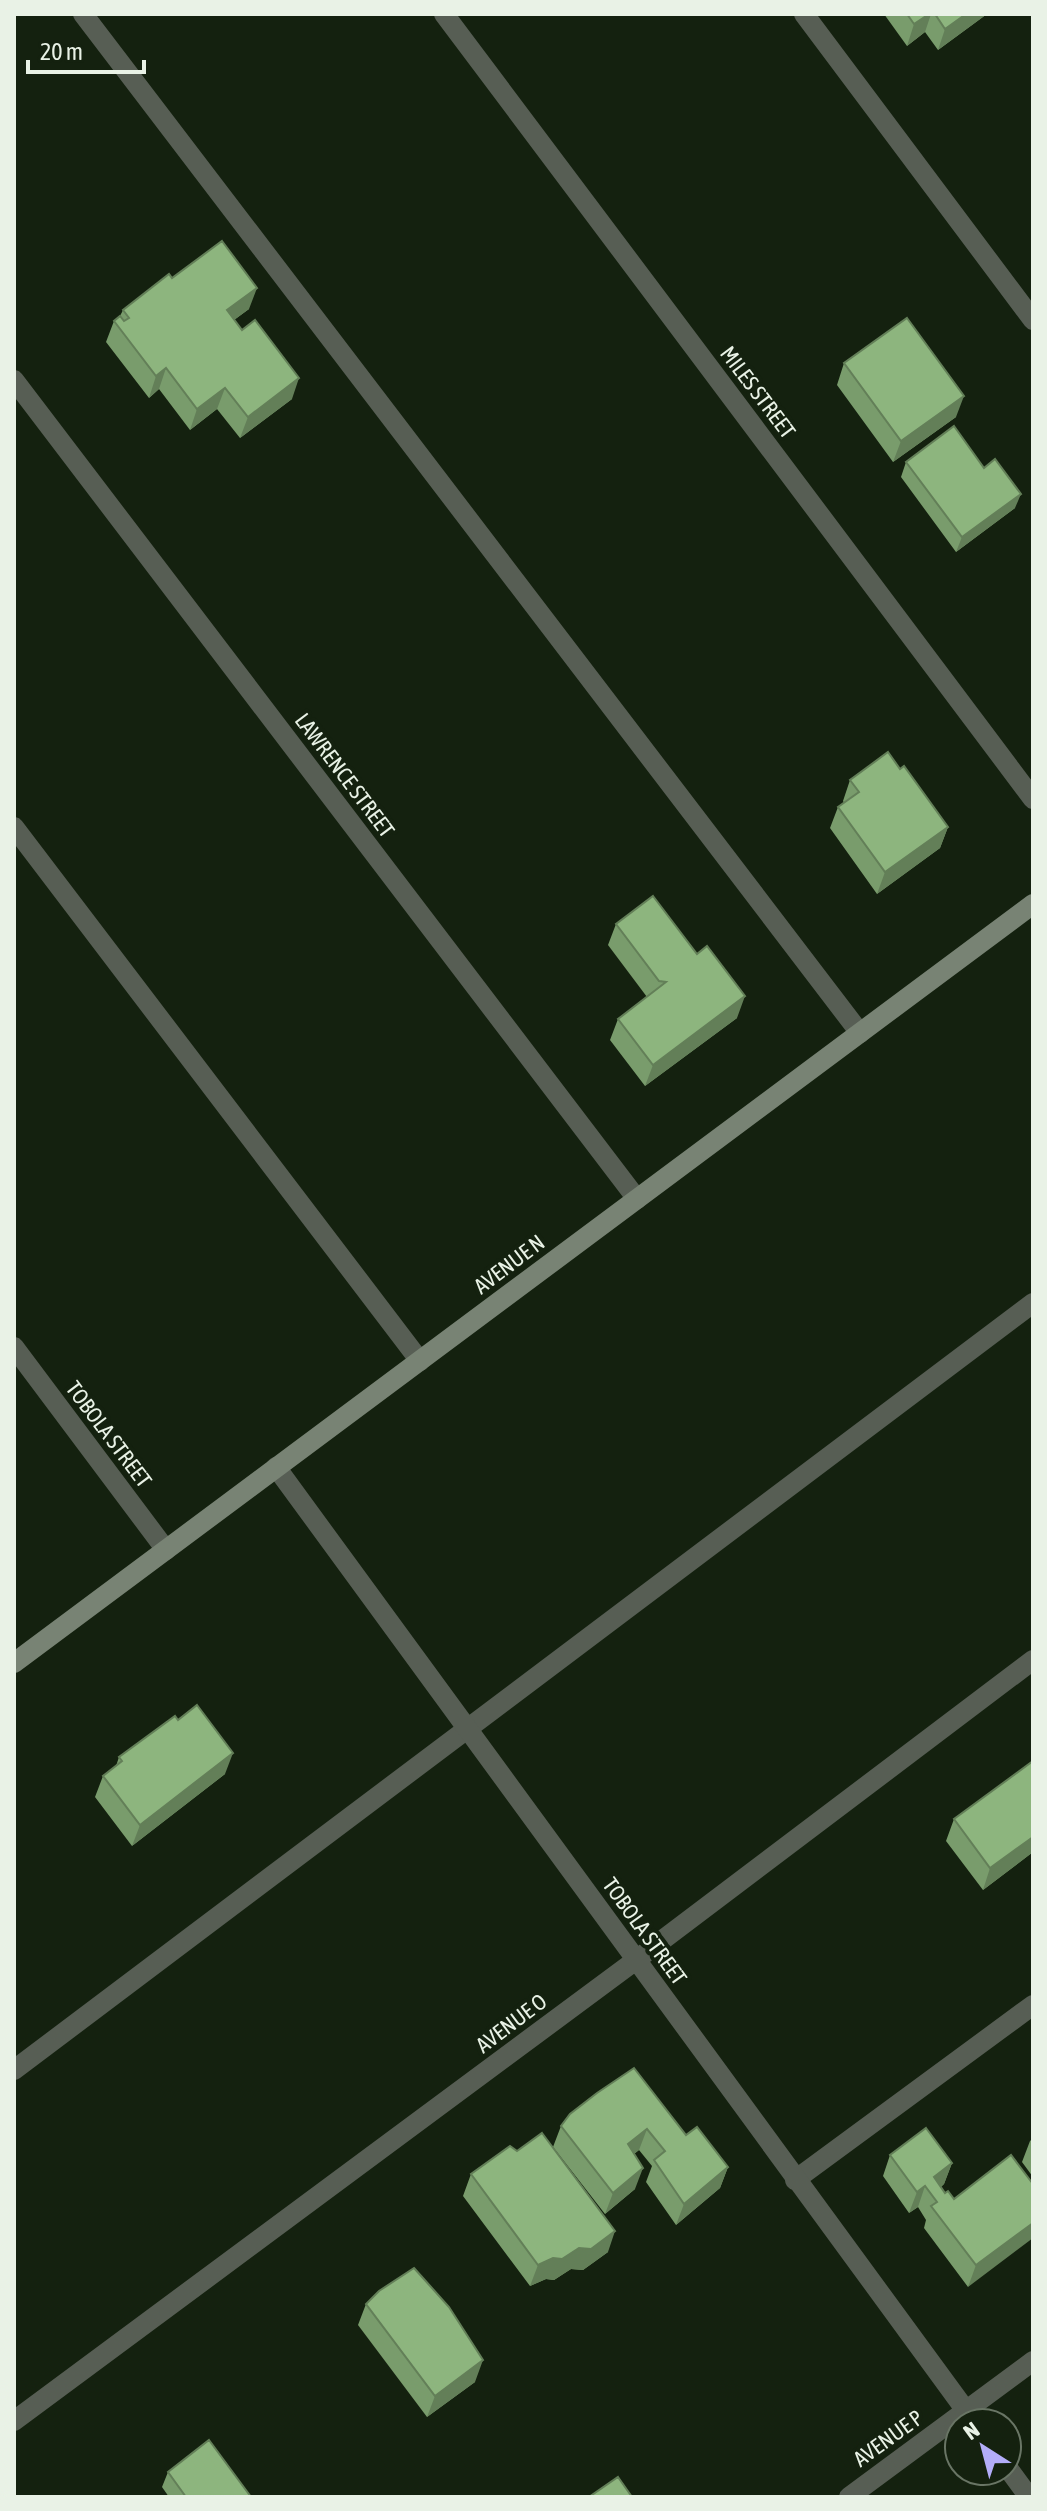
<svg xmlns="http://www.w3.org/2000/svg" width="1047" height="2511" font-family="'Asap Condensed',sans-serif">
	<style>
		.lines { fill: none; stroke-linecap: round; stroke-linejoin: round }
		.lane { stroke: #575e54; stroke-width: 20 }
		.street { stroke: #575e54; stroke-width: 20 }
		.secondary { stroke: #788374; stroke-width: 20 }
		.wall { fill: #799c6c }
		.shaded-wall { fill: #637f58 }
		.building { fill: #8db57e; stroke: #637f58; stroke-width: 2 }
		.labels { text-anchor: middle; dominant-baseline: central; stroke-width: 8; stroke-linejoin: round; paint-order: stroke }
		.street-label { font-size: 22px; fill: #e9f2e6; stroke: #14210f }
	</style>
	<rect width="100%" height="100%" fill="#14210f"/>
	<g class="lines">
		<path class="lane" d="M 83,14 L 860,1033
			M 804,14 L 1033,320
			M 14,827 L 420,1361
			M 14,2070 L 1033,1303
			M 795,2180 L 1033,2005"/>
		<path class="street" d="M 444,14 L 1033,799
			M 14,380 L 637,1199
			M 14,1347 L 166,1550
			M 276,1467 L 975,2423
			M 14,2421 L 636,1960 L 1033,1660
			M 1007,2467 L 1029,2497
			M 849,2497 L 1033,2361"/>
		<path class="secondary" d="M 14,1663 L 1033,904"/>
	</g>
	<path class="wall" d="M 884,14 L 987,14 L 938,50 L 925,32 L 907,46 Z
		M 172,278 L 249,309 L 234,320 L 292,399 L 240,438 L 217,409 L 190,430 L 159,389 L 149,398 L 106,342 L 114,321 L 120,316 L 123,310 Z
		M 844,363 L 956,417 L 893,462 L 837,385 Z
		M 906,462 L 1015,508 L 956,552 L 901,477 Z
		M 900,769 L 948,827 L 940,848 L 877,894 L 830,828 L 838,807 L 844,803 L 843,801 L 850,780 Z
		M 616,924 L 737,1018 L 645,1086 L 610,1040 L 618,1019 L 647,997 L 608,945 Z
		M 119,1757 L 225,1774 L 132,1846 L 95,1797 L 103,1776 L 116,1766 Z
		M 1033,1761 L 1033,1852 L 983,1890 L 946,1841 L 954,1819 Z
		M 570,2114 L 686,2135 L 728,2167 L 720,2188 L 676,2225 L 646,2182 L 652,2166 L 639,2150 L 634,2154 L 635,2189 L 605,2214 L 553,2147 L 561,2126 Z
		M 1033,2138 L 1033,2177 L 1022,2162 L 1030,2141 Z
		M 890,2155 L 952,2163 L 944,2184 L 941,2187 L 945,2193 L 954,2199 L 1033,2184 L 968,2287 L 924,2228 L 926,2220 L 918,2207 L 909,2213 L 883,2176 Z
		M 471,2174 L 608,2252 L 583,2270 L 571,2269 L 554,2280 L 546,2279 L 530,2286 L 463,2196 Z
		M 366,2304 L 475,2382 L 427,2417 L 358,2325 Z
		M 168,2472 L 251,2497 L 169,2497 L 162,2487 Z"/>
	<path class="shaded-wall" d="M 929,14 L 931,14 L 925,32 L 907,46 L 914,24 Z
		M 966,14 L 987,14 L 938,50 L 945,29 Z
		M 257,288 L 249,309 L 219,331 L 227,310 Z
		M 166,368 L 159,389 L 149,398 L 156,376 Z
		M 299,378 L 292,399 L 240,438 L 248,417 Z
		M 225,388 L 217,409 L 190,430 L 197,409 Z
		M 964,396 L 956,417 L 893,462 L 901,441 Z
		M 1021,494 L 1015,508 L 956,552 L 962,537 Z
		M 948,827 L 940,848 L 877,894 L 885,872 Z
		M 745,996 L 737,1018 L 645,1086 L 653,1065 Z
		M 233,1753 L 225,1774 L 132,1846 L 140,1825 Z
		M 1033,1837 L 1033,1852 L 983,1890 L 990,1868 Z
		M 647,2129 L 639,2150 L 620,2165 L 628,2144 Z
		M 952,2163 L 944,2184 L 931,2194 L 934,2177 Z
		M 728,2167 L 720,2188 L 676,2225 L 684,2204 Z
		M 643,2168 L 635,2189 L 605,2214 L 613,2193 Z
		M 925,2186 L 918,2207 L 909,2213 L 917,2192 Z
		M 1033,2223 L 1033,2238 L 968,2287 L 976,2265 Z
		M 615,2231 L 608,2252 L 583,2270 L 571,2269 L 554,2280 L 546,2279 L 530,2286 L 538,2265 Z
		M 483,2360 L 475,2382 L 427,2417 L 435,2396 Z"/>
	<path class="building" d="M 907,14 L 929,14 L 914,24 Z
		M 935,14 L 966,14 L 945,29 Z
		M 222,241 L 257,288 L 227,310 L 242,330 L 255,320 L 299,378 L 248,417 L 225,388 L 197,409 L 166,368 L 156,376 L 114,321 L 120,316 L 124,321 L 129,318 L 123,310 L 169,274 L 172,278 Z
		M 907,318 L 964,396 L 901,441 L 844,363 Z
		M 954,426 L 984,468 L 995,459 L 1021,494 L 962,537 L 906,462 Z
		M 888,752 L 900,769 L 904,766 L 948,827 L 885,872 L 838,807 L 859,792 L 850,780 Z
		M 653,896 L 697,954 L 707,946 L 745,996 L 653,1065 L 618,1019 L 666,982 L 659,981 L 616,924 Z
		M 197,1705 L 233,1753 L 140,1825 L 103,1776 L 122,1761 L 119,1757 L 175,1716 L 178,1720 Z
		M 1033,1761 L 1033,1837 L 990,1868 L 954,1819 Z
		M 634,2068 L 686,2135 L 697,2127 L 728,2167 L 684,2204 L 654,2160 L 665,2151 L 647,2129 L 628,2144 L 643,2168 L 613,2193 L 561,2126 L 570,2114 L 597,2093 Z
		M 926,2128 L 952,2163 L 934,2177 L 945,2193 L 948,2191 L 954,2199 L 1011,2155 L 1033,2184 L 1033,2223 L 976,2265 L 931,2206 L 937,2202 L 925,2186 L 917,2192 L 890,2155 Z
		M 542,2133 L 615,2231 L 591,2249 L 579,2248 L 562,2259 L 553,2258 L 538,2265 L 471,2174 L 510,2146 L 517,2151 Z
		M 414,2268 L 449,2307 L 483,2360 L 435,2396 L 366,2304 L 379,2291 Z
		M 209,2440 L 251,2497 L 186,2497 L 168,2472 Z
		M 618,2477 L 632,2497 L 589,2497 Z"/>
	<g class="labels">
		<g class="street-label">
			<text transform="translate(758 392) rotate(53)">MILES STREET</text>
			<text transform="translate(345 775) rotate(53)">LAWRENCE STREET</text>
			<text transform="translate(509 1264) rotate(-37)">AVENUE N</text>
			<text transform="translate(109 1434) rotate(53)">TOBOLA STREET</text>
			<text transform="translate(645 1931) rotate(54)">TOBOLA STREET</text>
			<text transform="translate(511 2023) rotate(-37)">AVENUE O</text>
			<text transform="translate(888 2438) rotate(-36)">AVENUE P</text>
		</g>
	</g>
	<rect width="1047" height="2511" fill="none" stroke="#e9f2e6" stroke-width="32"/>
	<g transform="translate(983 2447) rotate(324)"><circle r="38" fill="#14210f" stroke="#697565" stroke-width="2"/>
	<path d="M0-6L14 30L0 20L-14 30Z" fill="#b3adf9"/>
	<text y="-12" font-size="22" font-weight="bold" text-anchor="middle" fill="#e9f2e6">N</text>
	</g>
	<path d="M28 60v12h116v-12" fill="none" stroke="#e9f2e6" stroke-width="4"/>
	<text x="40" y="60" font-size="24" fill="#e9f2e6" stroke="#14210f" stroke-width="6" paint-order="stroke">20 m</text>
</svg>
